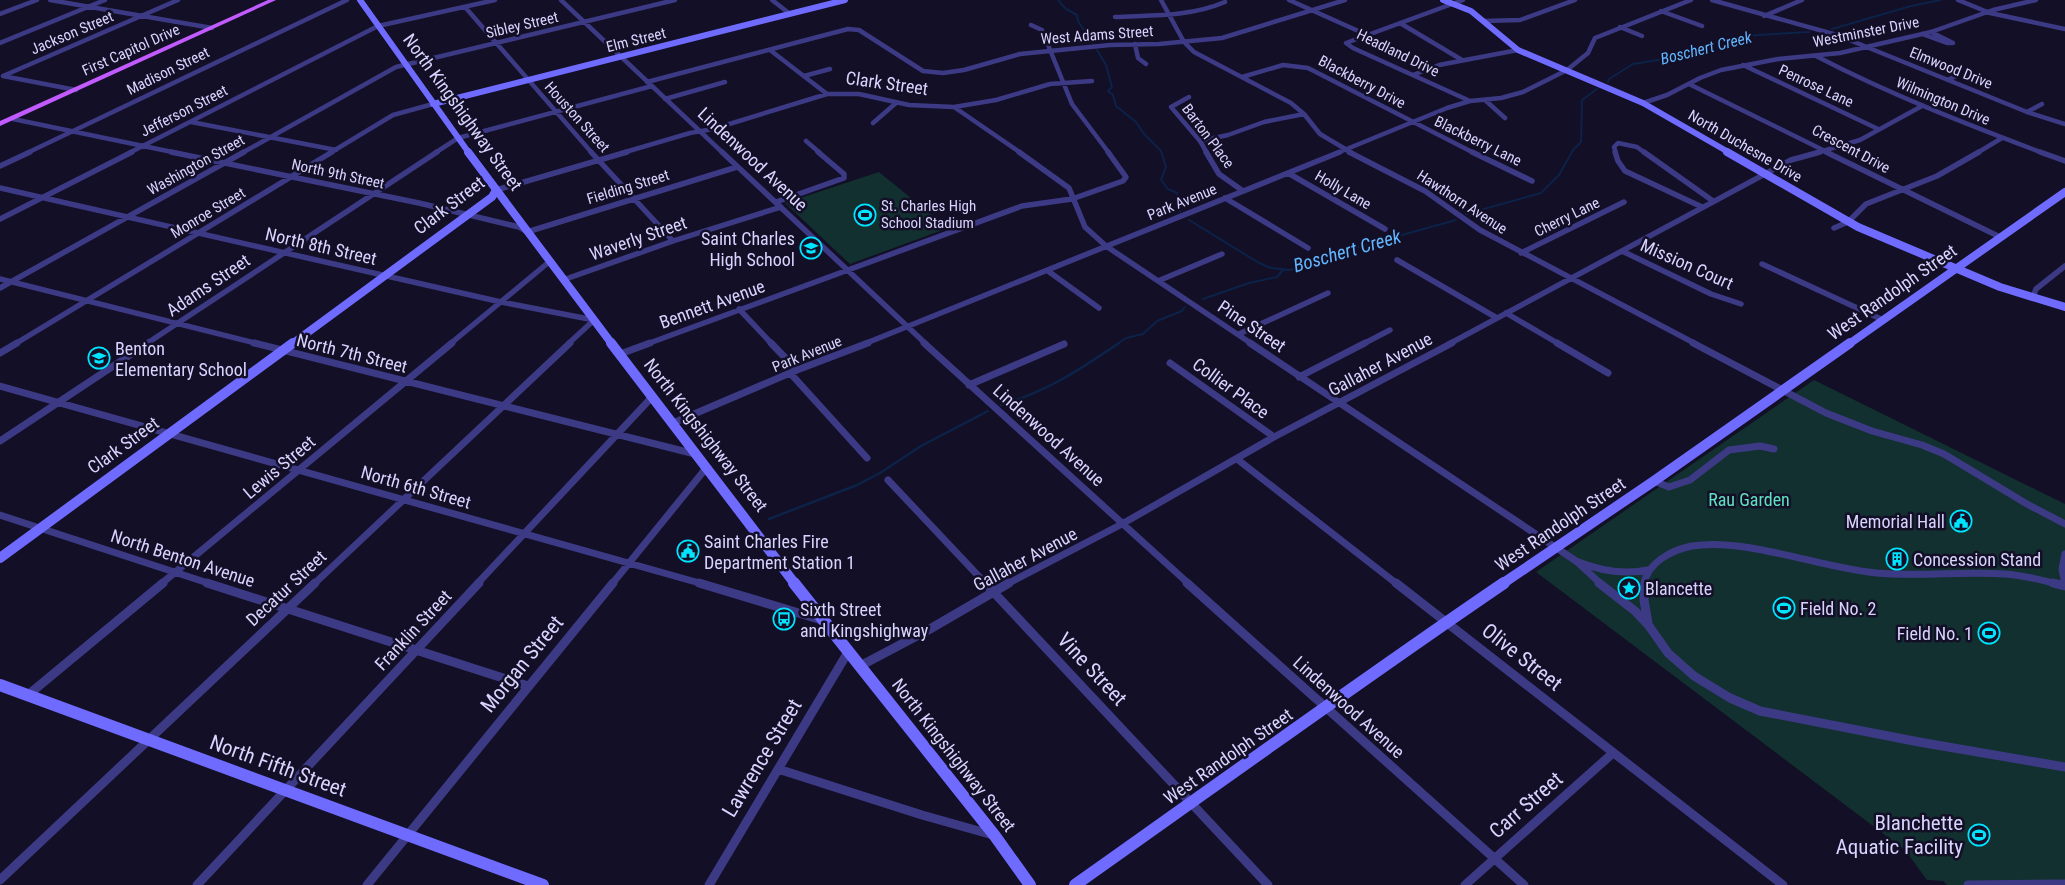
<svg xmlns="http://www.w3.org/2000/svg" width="2065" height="885" font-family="'Roboto Condensed',sans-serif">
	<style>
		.green { fill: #12302f }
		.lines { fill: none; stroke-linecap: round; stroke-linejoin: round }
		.stream-far1 { stroke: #0c2248; stroke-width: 2 }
		.stream { stroke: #0c2248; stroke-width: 2.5 }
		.street-far3 { stroke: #3d3a85; stroke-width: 4.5 }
		.street-far2 { stroke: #3d3a85; stroke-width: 5.5 }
		.street-far1 { stroke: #3d3a85; stroke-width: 7 }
		.street { stroke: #3d3a85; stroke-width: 9 }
		.secondary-far3 { stroke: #6f6bff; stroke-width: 6 }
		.secondary-far2 { stroke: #6f6bff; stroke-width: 8 }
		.secondary-far1 { stroke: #6f6bff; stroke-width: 10 }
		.secondary { stroke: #6f6bff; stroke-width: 12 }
		.primary { fill: #c25bff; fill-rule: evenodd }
		.labels { text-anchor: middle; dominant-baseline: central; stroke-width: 5; stroke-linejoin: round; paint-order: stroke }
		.far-street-label { font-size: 15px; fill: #d9d4ff; stroke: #130f26 }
		.far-poi-label { font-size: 15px; fill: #d9d4ff; stroke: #130f26; text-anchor: start }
		.far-water-label { font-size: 16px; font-style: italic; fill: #62b6ff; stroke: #130f26 }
		.street-label { font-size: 18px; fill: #d9d4ff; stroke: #130f26 }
		.poi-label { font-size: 18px; fill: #d9d4ff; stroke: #130f26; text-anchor: start }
		.park-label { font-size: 18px; fill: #5fe0c0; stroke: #130f26 }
		.water-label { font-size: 19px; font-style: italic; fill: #62b6ff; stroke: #130f26 }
		.near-street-label { font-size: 21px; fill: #d9d4ff; stroke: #130f26 }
		.near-poi-label { font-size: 21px; fill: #d9d4ff; stroke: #130f26; text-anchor: end }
	</style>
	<rect width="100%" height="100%" fill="#130f26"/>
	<path class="green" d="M 879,172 L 948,228 L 850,264 L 785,203 Z
		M 1814,380 L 2065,504 L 2065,885 L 1947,885 L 1943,881 L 1927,880 L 1905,850 L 1536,572 Z"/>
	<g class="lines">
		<path class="stream-far1" d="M 1058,0 L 1066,9 L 1077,15 L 1078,21 L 1091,41
			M 1832,29 L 1911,6 L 1941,0
			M 1097,50 L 1106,65 L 1112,87 L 1108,91 L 1113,95 L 1116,106 L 1136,122 L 1144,134 L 1161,151 L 1166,167 L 1161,180 L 1168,189 L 1177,193 L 1180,212
			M 1608,82 L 1609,79 L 1633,64 L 1677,57 L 1720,41 L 1742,36 L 1809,32
			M 1466,214 L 1541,193 L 1559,175 L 1573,150 L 1581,142 L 1582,100 L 1597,89
			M 1189,220 L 1259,263 L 1271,268 L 1290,270 L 1351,249 L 1456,220
			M 1203,299 L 1249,283 L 1277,277 L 1283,270
			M 1117,344 L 1126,338 L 1143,334 L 1157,321 L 1182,311 L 1185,307"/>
		<path class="stream" d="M 1001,405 C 1048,391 1079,370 1119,343
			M 769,519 L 857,485 L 880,473 L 921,446 L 988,411"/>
		<path class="street-far3" d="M 50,0 L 212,28
			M 561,0 L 723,153
			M 772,0 L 790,14
			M 1161,0 L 1184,42 L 1194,52 L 1291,103 L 1304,114 L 1320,134 L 1352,153
			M 1289,0 L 1365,34
			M 1463,0 L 1346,43 L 1353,48 L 1470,101
			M 1712,0 L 1837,35 L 2027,112 L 2065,124
			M 1958,0 L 1990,13 L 2065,29
			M 465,7 L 592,153
			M 1661,11 L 1702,26
			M 0,14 L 37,0
			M 1764,16 L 1802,0
			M 1115,17 C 1152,15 1190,17 1225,2
			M 1484,21 L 1520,20 L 1575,0
			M 1400,23 L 1462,60
			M 1031,25 L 1042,30 L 1072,104 L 1109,153
			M 1620,27 L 1642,36
			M 1922,34 L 1947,43 L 1953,43 L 1931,32
			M 0,43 L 105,0
			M 1135,44 L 1138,58 L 1146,64
			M 770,50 L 827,94
			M 1816,56 C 1889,94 1966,124 2043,153
			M 1743,65 L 1878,129
			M 1413,75 L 1439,65 L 1518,50
			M 3,76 L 178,0
			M 3,76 L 76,90
			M 804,76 L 830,69
			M 1242,77 L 1283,65 L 1308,68 L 1474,153
			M 1948,80 L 1958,75
			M 647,82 L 848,29 L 859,30 L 923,71 L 943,73 L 964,70 L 1020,54 L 1110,45 L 1159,44 L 1222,38 L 1345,0
			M 1689,84 L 1829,153
			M 1189,97 L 1171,107 L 1200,141 L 1207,153
			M 665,99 L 725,82
			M 1485,100 L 1505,118
			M 1643,103 L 1667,95 L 1700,78 L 1721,70 L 1778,59 L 1840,53 L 1931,32 L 1993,10 L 2036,0
			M 954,107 L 1021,153
			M 2027,112 L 2042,104
			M 13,119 L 177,153
			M 191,122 L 336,150
			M 873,123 L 896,103
			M 806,141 L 820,153
			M 1200,141 L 1228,135 L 1264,122 L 1304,114
			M 27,153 L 347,0
			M 129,153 L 378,26 L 495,0
			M 242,153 L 396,67 L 675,0
			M 330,153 L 393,115 L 433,104
			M 435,153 L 458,138 L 652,86
			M 622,153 L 690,133 L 713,129 L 827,94 L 859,94 L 909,105 L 954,107 L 996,100 L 1050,84 L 1092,81
			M 1337,153 L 1447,108 L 1470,101 L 1501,98 L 1523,92 L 1567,70 L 1588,53 L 1595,38 L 1691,0
			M 1616,153 L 1614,147 L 1618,143 L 1637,147 L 1645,153
			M 1816,153 L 1860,140 L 1922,106
			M 1977,153 L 2002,138"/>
		<path class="street-far2" d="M 171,152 L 419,203 L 519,227 L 527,232 L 737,167
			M 591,152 L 673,241
			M 722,152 L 926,344
			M 1019,152 L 1069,188 L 1085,227 L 1106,246 L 1252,344
			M 1206,152 L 1219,174 L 1243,191
			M 1349,152 L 1425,191 L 1480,230 L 1696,344
			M 1472,152 L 1532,181
			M 1615,152 L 1618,161 L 1625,171 L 1702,207
			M 1644,152 L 1713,201
			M 1826,152 L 2000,237
			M 2040,152 L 2065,161
			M 0,166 L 30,152
			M 1288,173 L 1385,229
			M 0,188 L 501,302 L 594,320
			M 496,190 L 627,152
			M 1225,198 L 1308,248
			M 776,202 L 844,178 L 844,174 L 818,152
			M 0,219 L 132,152
			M 1834,228 L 1848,222 L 1866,204 L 1937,176 L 1979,152
			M 1622,251 L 1711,294 L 1741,304
			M 1521,253 L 1624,202
			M 1397,260 L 1497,318
			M 1762,264 L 1883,320
			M 1048,271 L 1099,308
			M 0,279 L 259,344
			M 563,280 L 673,241 L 781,207
			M 1158,281 L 1222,254
			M 0,288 L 244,152
			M 2033,297 L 2036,289 L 2065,266
			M 739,309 L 772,344
			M 1506,313 L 1559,344
			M 1239,334 L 1328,293
			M 15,344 L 332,152
			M 146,344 L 437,152
			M 450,344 L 549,262
			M 568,344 L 594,320
			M 647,344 L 1022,206 L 1072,199 L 1123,181 L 1126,177 L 1108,152
			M 864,344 L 1340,152
			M 1363,344 L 1390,330
			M 1449,344 L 1791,160 L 1820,152"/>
		<path class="street-far1" d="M 254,343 L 695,454
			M 771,343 L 797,370
			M 924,343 L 1189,584
			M 1250,343 L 1576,561
			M 1557,343 L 1608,373
			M 1693,343 L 1826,413 L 1872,431 L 1922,445 L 1944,454 L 2027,504 L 2065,524
			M 0,353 L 17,343
			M 620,354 L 650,343
			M 1170,363 L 1274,437
			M 791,374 L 867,458
			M 1299,377 L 1365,343
			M 969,385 L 1064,344
			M 0,386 L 703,584
			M 673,423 L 797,370 L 868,343
			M 0,441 L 148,343
			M 1237,459 L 1397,584
			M 888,480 L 986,584
			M 1654,481 L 1669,487 L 1690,480 L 1729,450 L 1760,446 L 1774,449
			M 0,515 L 211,584
			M 161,584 L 452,343
			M 314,584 L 570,343
			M 477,584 L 652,397
			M 612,584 L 707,467
			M 1007,584 L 1122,524 L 1274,437 L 1452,343
			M 1601,584 L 1576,561 C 1600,571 1623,575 1648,570
			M 1644,584 C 1648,562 1672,550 1692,546 C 1744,537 1821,568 1876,573 C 1919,577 1962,571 2005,574 C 2023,575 2041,580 2058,584
			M 2065,584 L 2062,569 L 2065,554"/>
		<path class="street" d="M 207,583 L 528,686
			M 699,583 L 822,620
			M 985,583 L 1268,885
			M 1187,583 L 1524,885
			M 1396,583 L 1783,885
			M 1599,583 L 1635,611 L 1649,626 L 1668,653 L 1694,676 L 1730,698 L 1760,711 L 1919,742 L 2065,767
			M 1645,583 L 1644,600 L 1648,623
			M 2053,583 L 2065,586
			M 2064,583 L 2065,586
			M 860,666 L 930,629 L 1009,583
			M 28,695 L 163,583
			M 778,769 L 922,815 L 993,835
			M 0,880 L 315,583
			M 197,885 L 479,583
			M 367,885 L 613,583
			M 709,885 L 848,652
			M 1465,885 L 1613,753
			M 1968,885 L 2065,884"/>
		<path class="secondary-far3" d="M 360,0 L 469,153
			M 1443,0 L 1471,11 L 1518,50 L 1643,103 L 1730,153
			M 433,104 L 845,0"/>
		<path class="secondary-far2" d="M 468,152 L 612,344
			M 1727,152 L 1858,227 L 2000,287 L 2065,307
			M 292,344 L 492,197 L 496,190
			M 1849,344 L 2065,192"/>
		<path class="secondary-far1" d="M 611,343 L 795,584
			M 0,558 L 293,343
			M 1502,584 L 1654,481 L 1850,343"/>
		<path class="secondary" d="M 794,583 L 995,836 L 1030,885
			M 0,685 L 543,885
			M 1075,885 C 1218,784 1360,681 1504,583"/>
		<path class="primary" d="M 268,0 L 276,0 L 0,126 L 0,121 Z"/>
	</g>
	<defs>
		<g id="stadium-ring" transform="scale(1.125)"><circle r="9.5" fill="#130f26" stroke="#00e5ff" stroke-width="1.5"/><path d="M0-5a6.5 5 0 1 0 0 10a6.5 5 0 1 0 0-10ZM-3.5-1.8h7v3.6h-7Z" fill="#00e5ff"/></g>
		<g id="school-ring" transform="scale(1.125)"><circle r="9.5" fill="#130f26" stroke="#00e5ff" stroke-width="1.5"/><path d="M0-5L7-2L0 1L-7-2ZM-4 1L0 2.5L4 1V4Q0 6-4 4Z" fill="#00e5ff"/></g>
		<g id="civic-ring" transform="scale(1.125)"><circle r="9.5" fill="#130f26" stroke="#00e5ff" stroke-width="1.5"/><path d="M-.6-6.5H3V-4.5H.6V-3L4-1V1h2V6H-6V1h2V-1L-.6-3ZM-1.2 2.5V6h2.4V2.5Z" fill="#00e5ff"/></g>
		<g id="building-ring" transform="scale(1.125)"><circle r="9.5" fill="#130f26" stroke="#00e5ff" stroke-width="1.5"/><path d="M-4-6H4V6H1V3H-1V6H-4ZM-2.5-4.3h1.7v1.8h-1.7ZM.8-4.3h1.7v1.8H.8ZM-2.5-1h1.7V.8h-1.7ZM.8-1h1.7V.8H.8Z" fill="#00e5ff"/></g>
		<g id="sight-ring" transform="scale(1.125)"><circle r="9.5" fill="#130f26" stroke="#00e5ff" stroke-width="1.5"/><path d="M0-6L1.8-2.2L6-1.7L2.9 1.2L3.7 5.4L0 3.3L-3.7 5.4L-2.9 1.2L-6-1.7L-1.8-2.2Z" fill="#00e5ff"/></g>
		<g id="bus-ring" transform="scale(1.125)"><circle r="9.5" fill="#130f26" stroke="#00e5ff" stroke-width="1.5"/><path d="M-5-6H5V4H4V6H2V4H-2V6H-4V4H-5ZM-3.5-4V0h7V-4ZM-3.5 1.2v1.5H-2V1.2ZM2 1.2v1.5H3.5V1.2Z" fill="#00e5ff"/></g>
	</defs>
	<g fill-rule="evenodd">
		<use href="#stadium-ring" x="865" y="215"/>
		<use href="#school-ring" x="811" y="248"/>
		<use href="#school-ring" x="99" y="358"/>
		<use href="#civic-ring" x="1961" y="521"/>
		<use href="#civic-ring" x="688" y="551"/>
		<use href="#building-ring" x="1897" y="559"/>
		<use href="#sight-ring" x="1629" y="588"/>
		<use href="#stadium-ring" x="1784" y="608"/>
		<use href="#bus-ring" x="784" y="619"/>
		<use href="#stadium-ring" x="1989" y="633"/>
		<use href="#stadium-ring" x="1979" y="835"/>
	</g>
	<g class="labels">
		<g class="far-street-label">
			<text transform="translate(522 25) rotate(-13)">Sibley Street</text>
			<text transform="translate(1866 32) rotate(-11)">Westminster Drive</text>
			<text transform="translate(72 33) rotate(-23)">Jackson Street</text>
			<text transform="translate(1097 35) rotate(-4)">West Adams Street</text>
			<text transform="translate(636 40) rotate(-14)">Elm Street</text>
			<text transform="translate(131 50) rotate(-24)">First Capitol Drive</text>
			<text transform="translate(1398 53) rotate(26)">Headland Drive</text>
			<text transform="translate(1951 68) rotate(22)">Elmwood Drive</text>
			<text transform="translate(168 71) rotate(-26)">Madison Street</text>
			<text transform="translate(1362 82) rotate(28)">Blackberry Drive</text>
			<text transform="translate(1816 86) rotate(25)">Penrose Lane</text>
			<text transform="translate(1943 101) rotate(23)">Wilmington Drive</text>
			<text transform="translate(184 111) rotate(-27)">Jefferson Street</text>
			<text transform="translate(577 117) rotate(48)">Houston Street</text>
			<text transform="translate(1208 136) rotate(53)">Barton Place</text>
			<text transform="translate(1478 141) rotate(26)">Blackberry Lane</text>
			<text transform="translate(1745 146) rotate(30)">North Duchesne Drive</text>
			<text transform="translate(1851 149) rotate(28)">Crescent Drive</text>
			<text transform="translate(196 165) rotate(-29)">Washington Street</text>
			<text transform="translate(338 174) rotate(12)">North 9th Street</text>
			<text transform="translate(628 187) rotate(-17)">Fielding Street</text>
			<text transform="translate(1343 190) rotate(30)">Holly Lane</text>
			<text transform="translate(1182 202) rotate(-22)">Park Avenue</text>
			<text transform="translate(1462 202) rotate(33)">Hawthorn Avenue</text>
			<text transform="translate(208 213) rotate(-31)">Monroe Street</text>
			<text transform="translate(1567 217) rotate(-26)">Cherry Lane</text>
			<text transform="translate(807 354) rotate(-22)">Park Avenue</text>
		</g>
		<g class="far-poi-label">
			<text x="881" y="206">St. Charles High<tspan x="881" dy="17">School Stadium</tspan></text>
		</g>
		<g class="far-water-label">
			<text transform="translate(1706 48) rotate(-14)">Boschert Creek</text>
		</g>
		<g class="street-label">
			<text transform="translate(887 83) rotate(8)">Clark Street</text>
			<text transform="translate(463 112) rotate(54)">North Kingshighway Street</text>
			<text transform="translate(753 159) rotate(43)">Lindenwood Avenue</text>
			<text transform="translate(449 205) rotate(-37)">Clark Street</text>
			<text transform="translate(638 238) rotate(-19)">Waverly Street</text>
			<text transform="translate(321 246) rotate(13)">North 8th Street</text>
			<text transform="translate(1687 264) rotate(24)">Mission Court</text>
			<text transform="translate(208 285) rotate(-34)">Adams Street</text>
			<text transform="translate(1892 292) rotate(-35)">West Randolph Street</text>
			<text transform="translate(712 304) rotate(-20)">Bennett Avenue</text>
			<text transform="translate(1252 326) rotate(34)">Pine Street</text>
			<text transform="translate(352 353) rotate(14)">North 7th Street</text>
			<text transform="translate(1380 364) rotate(-28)">Gallaher Avenue</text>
			<text transform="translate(1231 388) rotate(36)">Collier Place</text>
			<text transform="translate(706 435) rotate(52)">North Kingshighway Street</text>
			<text transform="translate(1049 435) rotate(42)">Lindenwood Avenue</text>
			<text transform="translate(123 445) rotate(-36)">Clark Street</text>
			<text transform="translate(279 467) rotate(-40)">Lewis Street</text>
			<text transform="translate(416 487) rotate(16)">North 6th Street</text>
			<text transform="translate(1560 524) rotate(-34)">West Randolph Street</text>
			<text transform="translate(183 558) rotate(18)">North Benton Avenue</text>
			<text transform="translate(1025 559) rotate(-28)">Gallaher Avenue</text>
			<text transform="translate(286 588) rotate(-43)">Decatur Street</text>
			<text transform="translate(413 630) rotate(-47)">Franklin Street</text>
			<text transform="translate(1349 707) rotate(42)">Lindenwood Avenue</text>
			<text transform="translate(954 755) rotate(52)">North Kingshighway Street</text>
			<text transform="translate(1228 756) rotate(-35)">West Randolph Street</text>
		</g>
		<g class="poi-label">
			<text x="795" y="238" text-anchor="end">Saint Charles<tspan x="795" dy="21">High School</tspan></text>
			<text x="115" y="348">Benton<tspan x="115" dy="21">Elementary School</tspan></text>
			<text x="1945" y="521" text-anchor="end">Memorial Hall</text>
			<text x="704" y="541">Saint Charles Fire<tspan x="704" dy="21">Department Station 1</tspan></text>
			<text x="1913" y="559">Concession Stand</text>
			<text x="1645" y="588">Blancette</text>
			<text x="1800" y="608">Field No. 2</text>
			<text x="800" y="609">Sixth Street<tspan x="800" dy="21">and Kingshighway</tspan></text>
			<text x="1973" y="633" text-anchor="end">Field No. 1</text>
		</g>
		<g class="park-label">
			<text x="1749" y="499">Rau Garden</text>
		</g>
		<g class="water-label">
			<text transform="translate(1347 251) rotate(-16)">Boschert Creek</text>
		</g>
		<g class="near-street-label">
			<text transform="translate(1522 657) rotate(38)">Olive Street</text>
			<text transform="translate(522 664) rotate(-51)">Morgan Street</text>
			<text transform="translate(1092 669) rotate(47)">Vine Street</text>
			<text transform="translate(762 758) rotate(-59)">Lawrence Street</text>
			<text transform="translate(278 766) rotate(20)">North Fifth Street</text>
			<text transform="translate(1526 805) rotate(-41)">Carr Street</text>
		</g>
		<g class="near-poi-label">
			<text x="1963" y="823">Blanchette<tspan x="1963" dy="24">Aquatic Facility</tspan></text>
		</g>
	</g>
</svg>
